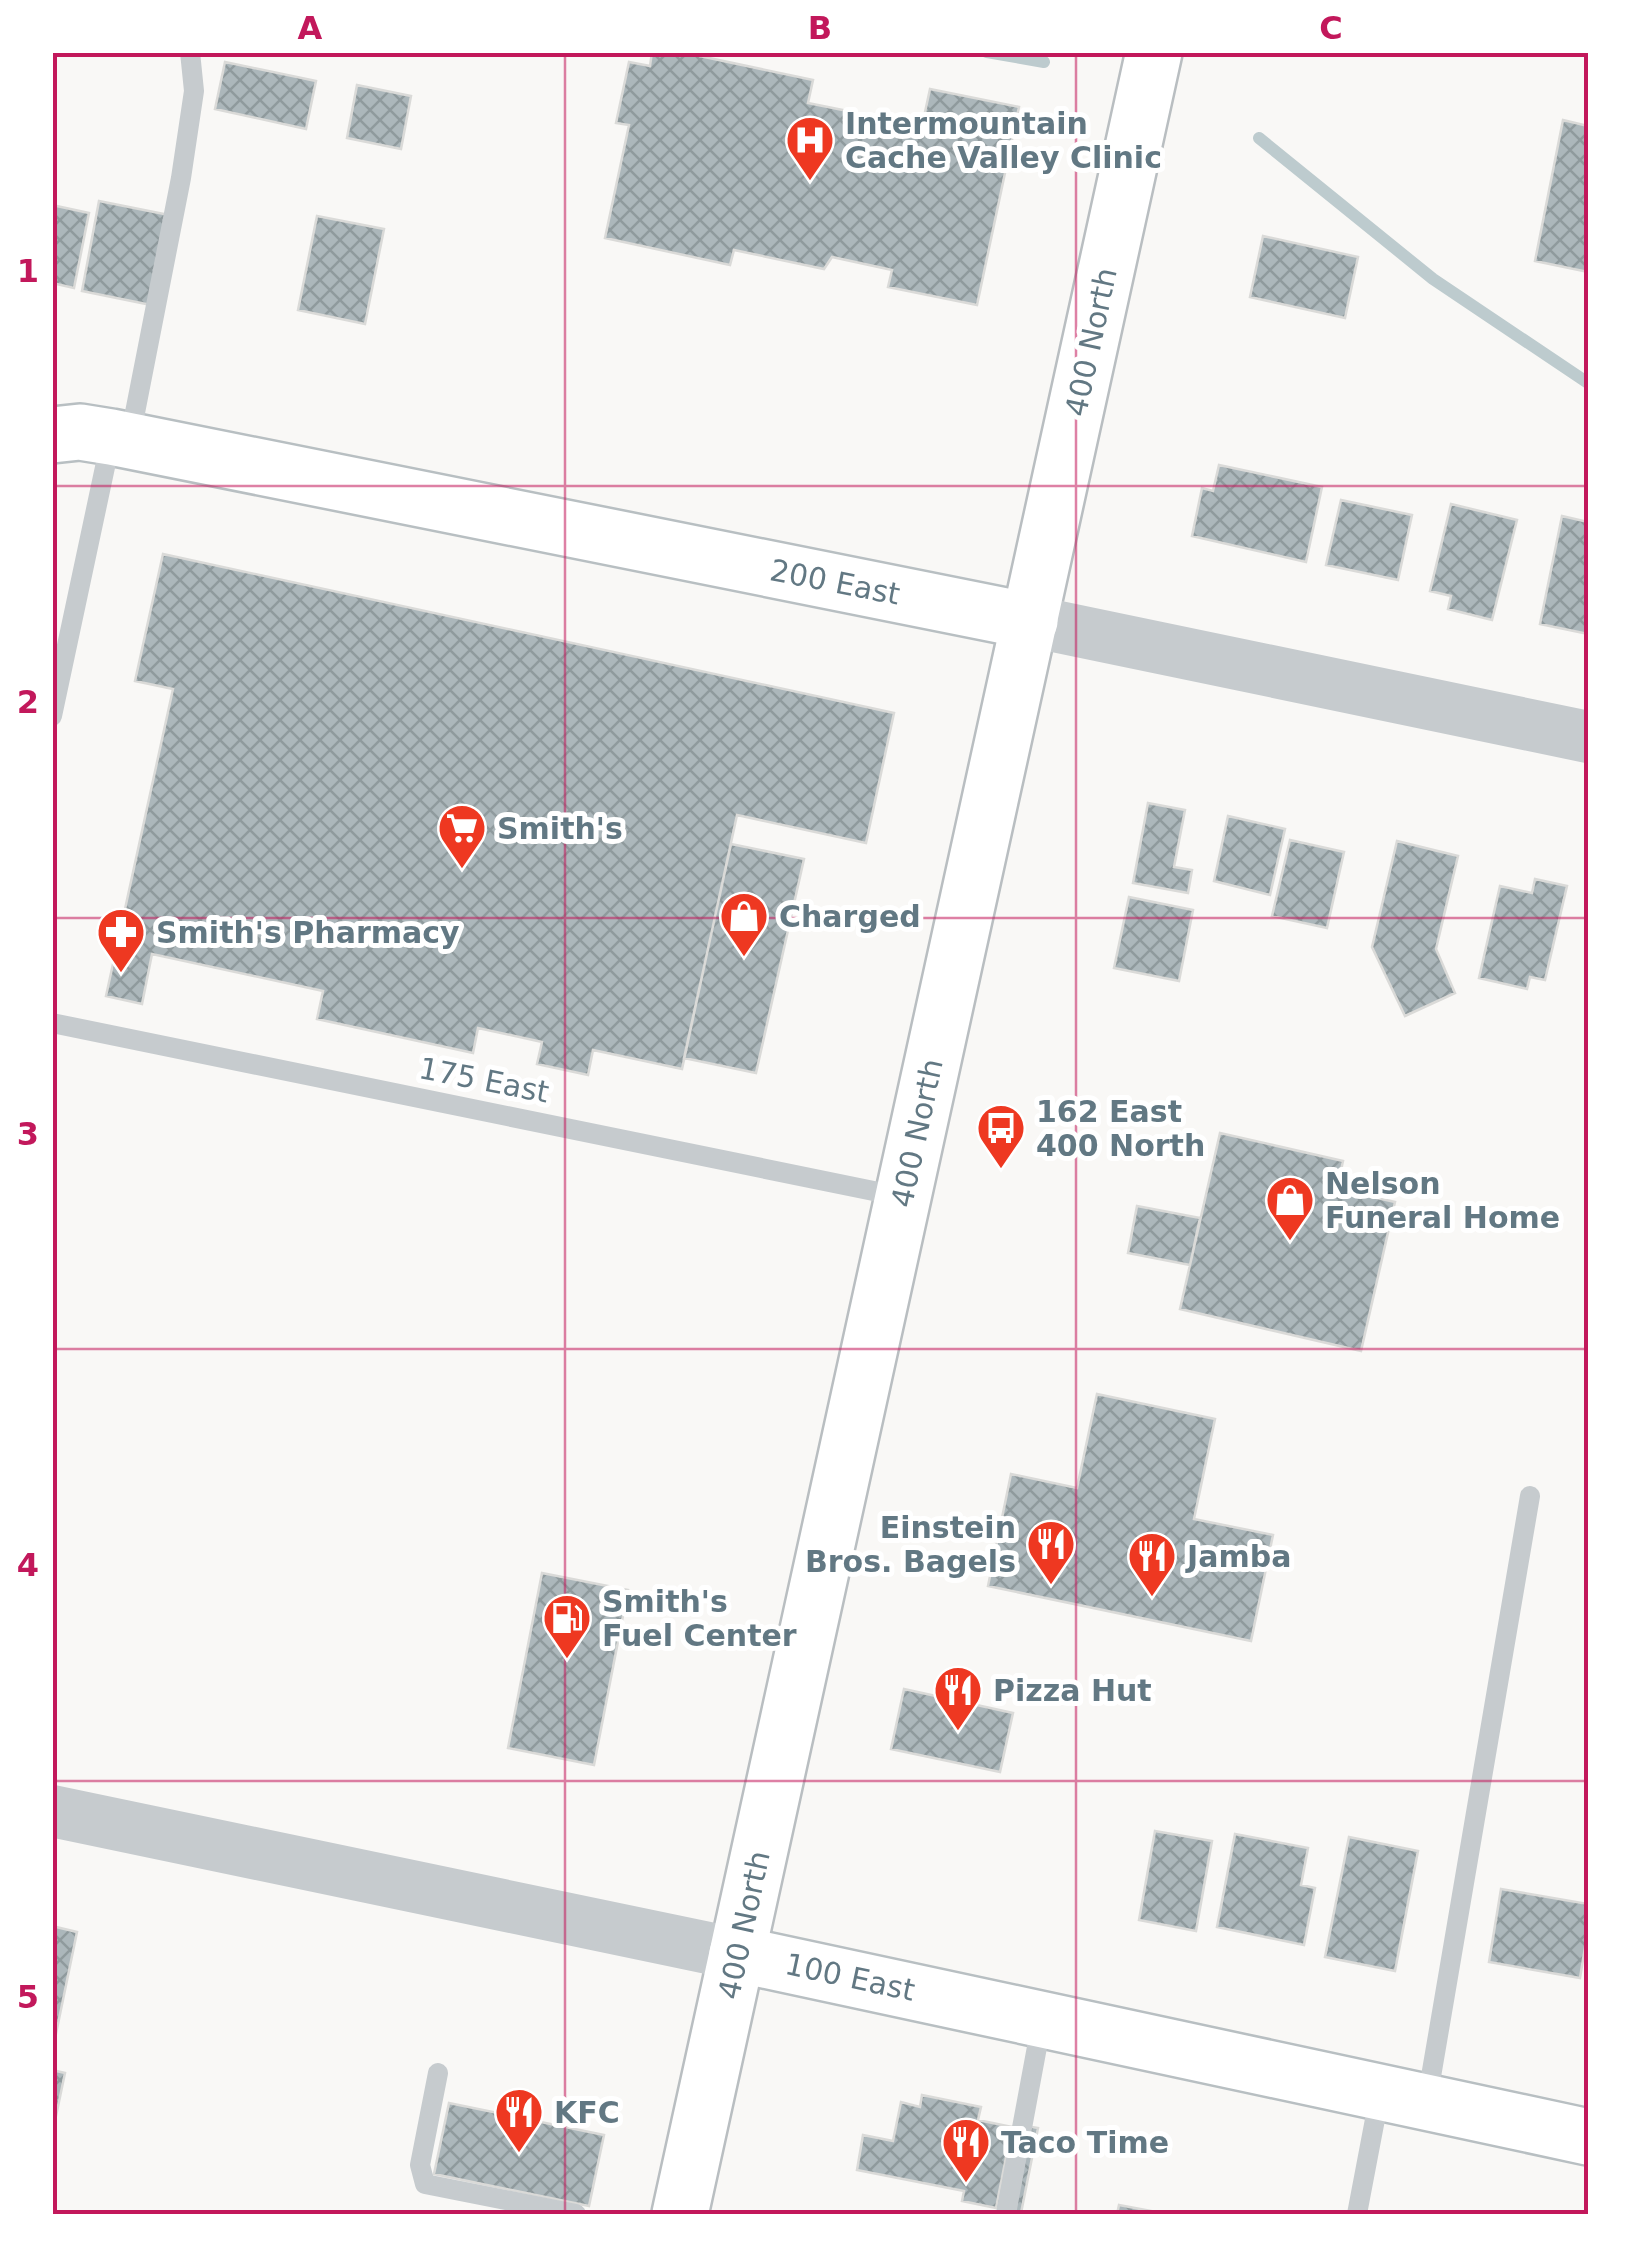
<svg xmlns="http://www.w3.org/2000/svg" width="1641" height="2267" font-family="'DejaVu Sans',sans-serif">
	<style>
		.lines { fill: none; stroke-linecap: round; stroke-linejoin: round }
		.stream { stroke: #bdcbce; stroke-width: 12 }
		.building { fill: url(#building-cross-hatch); stroke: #dadad8; stroke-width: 2.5 }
		.secondary-casing { stroke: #b8bfc2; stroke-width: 60 }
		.primary-casing { stroke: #b9bec1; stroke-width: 60 }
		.service { stroke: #c6cbce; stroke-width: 20 }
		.tertiary { stroke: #c6cbce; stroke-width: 52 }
		.secondary { stroke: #fff; stroke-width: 55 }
		.primary { stroke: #fff; stroke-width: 55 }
		.grid { fill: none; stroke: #c2185b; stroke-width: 2.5; stroke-opacity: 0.55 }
		.labels { text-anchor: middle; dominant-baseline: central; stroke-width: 10; stroke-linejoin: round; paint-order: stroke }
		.poi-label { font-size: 30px; font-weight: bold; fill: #627883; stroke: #fff; text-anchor: start }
		.street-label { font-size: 30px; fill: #627883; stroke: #fff }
		.neatline { fill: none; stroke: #c2185b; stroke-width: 4 }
		.grid-label { font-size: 32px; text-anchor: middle; font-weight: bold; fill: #c2185b }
	</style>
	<defs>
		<pattern id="building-cross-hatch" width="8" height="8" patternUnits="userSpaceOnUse" patternTransform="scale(2.5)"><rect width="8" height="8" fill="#acb7bb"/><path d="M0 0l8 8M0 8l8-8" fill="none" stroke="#8f9a9d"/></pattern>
	</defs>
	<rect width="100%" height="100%" fill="#f9f8f6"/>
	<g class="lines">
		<path class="stream" d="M 987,52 L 1044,62
			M 1259,138 L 1433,279 L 1588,383"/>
	</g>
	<path class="building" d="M 652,52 L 681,52 L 813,80 L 808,103 L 922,126 L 930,89 L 1019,107 L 977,305 L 888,287 L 892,270 L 832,257 L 824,269 L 734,250 L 730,265 L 605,238 L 629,125 L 616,123 L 629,62 L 650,66 Z
		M 225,62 L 316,81 L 306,129 L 215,109 Z
		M 357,85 L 411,96 L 401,149 L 347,138 Z
		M 1563,120 L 1588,126 L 1588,272 L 1535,261 Z
		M 99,201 L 169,215 L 151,305 L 82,291 Z
		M 52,205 L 89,213 L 74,288 L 52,283 Z
		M 317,216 L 384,229 L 365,324 L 298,310 Z
		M 1263,236 L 1358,257 L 1345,318 L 1250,297 Z
		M 1219,465 L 1322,487 L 1306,562 L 1192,536 L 1202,488 L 1213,491 Z
		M 1341,500 L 1412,515 L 1398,580 L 1326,565 Z
		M 1451,504 L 1517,520 L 1492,620 L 1448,609 L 1451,596 L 1430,591 Z
		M 1562,516 L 1588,522 L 1588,634 L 1540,624 Z
		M 163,554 L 894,713 L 866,843 L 737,815 L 682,1069 L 593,1050 L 588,1075 L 537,1064 L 542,1042 L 478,1028 L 473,1053 L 317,1019 L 323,991 L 152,954 L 142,1004 L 106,996 L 173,689 L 135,681 Z
		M 1148,803 L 1185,810 L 1174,867 L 1192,870 L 1188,893 L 1133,883 Z
		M 1228,816 L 1285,829 L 1270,895 L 1214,881 Z
		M 1290,840 L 1344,852 L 1327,928 L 1272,916 Z
		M 1397,841 L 1458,856 L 1436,949 L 1455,993 L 1405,1016 L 1372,947 Z
		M 731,844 L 804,859 L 756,1073 L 684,1058 Z
		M 1535,879 L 1567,886 L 1545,980 L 1530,977 L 1527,989 L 1479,978 L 1500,886 L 1532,893 Z
		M 1129,897 L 1193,910 L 1179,981 L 1114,968 Z
		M 1220,1133 L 1343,1161 L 1337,1189 L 1395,1202 L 1361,1351 L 1180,1309 Z
		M 1137,1206 L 1200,1218 L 1190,1265 L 1128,1253 Z
		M 1097,1394 L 1215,1419 L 1194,1519 L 1273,1535 L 1251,1641 L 988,1586 L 1011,1474 L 1077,1488 Z
		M 542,1573 L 628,1590 L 594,1765 L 508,1748 Z
		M 904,1689 L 1013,1713 L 1000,1772 L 891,1749 Z
		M 1155,1831 L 1212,1841 L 1196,1931 L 1139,1920 Z
		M 1235,1834 L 1308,1848 L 1301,1885 L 1315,1888 L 1304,1945 L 1217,1927 Z
		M 1349,1837 L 1418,1851 L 1395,1971 L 1325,1957 Z
		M 1501,1889 L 1588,1904 L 1588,1929 L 1580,1978 L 1489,1962 Z
		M 52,1926 L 77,1932 L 52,2053 Z
		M 52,2070 L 65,2073 L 52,2135 Z
		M 922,2095 L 981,2107 L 978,2120 L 1012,2127 L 996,2208 L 962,2201 L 964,2191 L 857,2170 L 863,2135 L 893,2141 L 901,2102 L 920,2107 Z
		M 449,2103 L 604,2135 L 589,2206 L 434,2174 Z
		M 1020,2125 L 1038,2128 L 1021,2213 L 996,2208 L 1012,2127 Z
		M 1119,2205 L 1167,2214 L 1117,2214 Z"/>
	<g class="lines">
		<g class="secondary-casing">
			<path id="secondary" d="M 52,435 L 80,432 L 111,437 L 1030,621
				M 737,1954 L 1588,2137"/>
		</g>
		<g class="primary-casing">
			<path id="primary" d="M 680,2214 L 1154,52"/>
		</g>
		<path class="service" d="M 130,438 L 181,178 L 194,91 L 190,52
			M 52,716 L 111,439
			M 52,1023 L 903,1197
			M 438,2073 L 420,2165 L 425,2184 L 576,2214
			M 1427,2100 L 1530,1496
			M 1006,2214 L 1042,2020
			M 1357,2214 L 1380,2093"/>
		<path class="tertiary" d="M 1030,621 L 1588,737
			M 52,1811 L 737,1954"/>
		<use href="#secondary" class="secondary"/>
		<use href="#primary" class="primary"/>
	</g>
	<path class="grid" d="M 565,52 L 565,2214M 1076,52 L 1076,2214M 52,486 L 1588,486M 52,918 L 1588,918M 52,1349 L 1588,1349M 52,1781 L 1588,1781"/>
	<defs>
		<g id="hospital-pin" transform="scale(2.5)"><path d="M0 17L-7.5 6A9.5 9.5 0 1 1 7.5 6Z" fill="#ee3821" stroke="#fff"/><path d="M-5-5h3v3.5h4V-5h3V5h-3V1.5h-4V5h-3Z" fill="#fff"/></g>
		<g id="supermarket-pin" transform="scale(2.5)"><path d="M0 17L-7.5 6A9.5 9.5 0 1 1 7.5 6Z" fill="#ee3821" stroke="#fff"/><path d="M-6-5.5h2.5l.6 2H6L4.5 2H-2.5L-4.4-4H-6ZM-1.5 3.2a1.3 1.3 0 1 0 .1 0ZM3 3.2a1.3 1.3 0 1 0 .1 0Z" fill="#fff"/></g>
		<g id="shop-pin" transform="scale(2.5)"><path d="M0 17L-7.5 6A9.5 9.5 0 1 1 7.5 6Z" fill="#ee3821" stroke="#fff"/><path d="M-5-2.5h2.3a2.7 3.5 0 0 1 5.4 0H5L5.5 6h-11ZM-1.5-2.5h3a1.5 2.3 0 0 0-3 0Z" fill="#fff"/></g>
		<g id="pharmacy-pin" transform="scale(2.5)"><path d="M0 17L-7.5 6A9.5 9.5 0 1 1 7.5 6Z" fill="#ee3821" stroke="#fff"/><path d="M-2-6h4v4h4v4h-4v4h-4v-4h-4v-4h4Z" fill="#fff"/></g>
		<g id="bus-pin" transform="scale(2.5)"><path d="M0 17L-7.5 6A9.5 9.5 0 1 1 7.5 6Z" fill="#ee3821" stroke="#fff"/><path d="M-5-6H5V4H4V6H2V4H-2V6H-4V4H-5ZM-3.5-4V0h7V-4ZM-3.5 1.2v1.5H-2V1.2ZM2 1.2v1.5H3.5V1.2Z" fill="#fff"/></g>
		<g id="restaurant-pin" transform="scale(2.5)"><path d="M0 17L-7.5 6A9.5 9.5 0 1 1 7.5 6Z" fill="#ee3821" stroke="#fff"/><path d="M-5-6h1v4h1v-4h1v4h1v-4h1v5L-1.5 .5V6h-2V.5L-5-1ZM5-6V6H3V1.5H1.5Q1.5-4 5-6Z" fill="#fff"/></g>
		<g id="fuel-pin" transform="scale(2.5)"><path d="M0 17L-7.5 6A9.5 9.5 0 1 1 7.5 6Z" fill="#ee3821" stroke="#fff"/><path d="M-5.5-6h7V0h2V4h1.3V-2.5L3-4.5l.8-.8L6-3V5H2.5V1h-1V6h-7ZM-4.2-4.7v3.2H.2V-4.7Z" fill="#fff"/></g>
	</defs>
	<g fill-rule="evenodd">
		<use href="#hospital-pin" x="810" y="140"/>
		<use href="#supermarket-pin" x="462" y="828"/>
		<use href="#shop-pin" x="744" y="916"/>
		<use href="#pharmacy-pin" x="121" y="932"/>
		<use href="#bus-pin" x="1001" y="1128"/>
		<use href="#shop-pin" x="1290" y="1200"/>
		<use href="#restaurant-pin" x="1051" y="1544"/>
		<use href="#restaurant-pin" x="1152" y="1556"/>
		<use href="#fuel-pin" x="567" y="1618"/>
		<use href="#restaurant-pin" x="958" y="1690"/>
		<use href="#restaurant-pin" x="519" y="2112"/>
		<use href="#restaurant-pin" x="966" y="2142"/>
	</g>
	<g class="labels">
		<g class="poi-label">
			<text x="845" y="123">Intermountain<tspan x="845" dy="34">Cache Valley Clinic</tspan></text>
			<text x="497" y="828">Smith's</text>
			<text x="779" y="916">Charged</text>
			<text x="156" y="932">Smith's Pharmacy</text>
			<text x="1036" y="1111">162 East<tspan x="1036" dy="34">400 North</tspan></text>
			<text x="1325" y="1183">Nelson<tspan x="1325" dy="34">Funeral Home</tspan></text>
			<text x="1016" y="1527" text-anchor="end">Einstein<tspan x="1016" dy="34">Bros. Bagels</tspan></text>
			<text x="1187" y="1556">Jamba</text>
			<text x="602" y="1601">Smith's<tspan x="602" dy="34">Fuel Center</tspan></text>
			<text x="993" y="1690">Pizza Hut</text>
			<text x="554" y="2112">KFC</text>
			<text x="1001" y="2142">Taco Time</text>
		</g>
		<g class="street-label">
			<text transform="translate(1091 342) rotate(-78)">400 North</text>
			<text transform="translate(835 582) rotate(11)">200 East</text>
			<text transform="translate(484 1080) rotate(11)">175 East</text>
			<text transform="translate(917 1133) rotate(-78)">400 North</text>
			<text transform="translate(744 1925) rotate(-78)">400 North</text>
			<text transform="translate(850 1977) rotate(12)">100 East</text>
		</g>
	</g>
	<rect width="1641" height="2267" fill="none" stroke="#ffffff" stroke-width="110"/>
	<rect x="55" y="55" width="1531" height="2157" class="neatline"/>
	<g class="grid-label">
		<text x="310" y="39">A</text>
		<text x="820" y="39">B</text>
		<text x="1331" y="39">C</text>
		<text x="28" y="282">1</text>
		<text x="28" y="713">2</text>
		<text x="28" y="1145">3</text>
		<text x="28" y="1576">4</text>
		<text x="28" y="2008">5</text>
	</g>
</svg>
